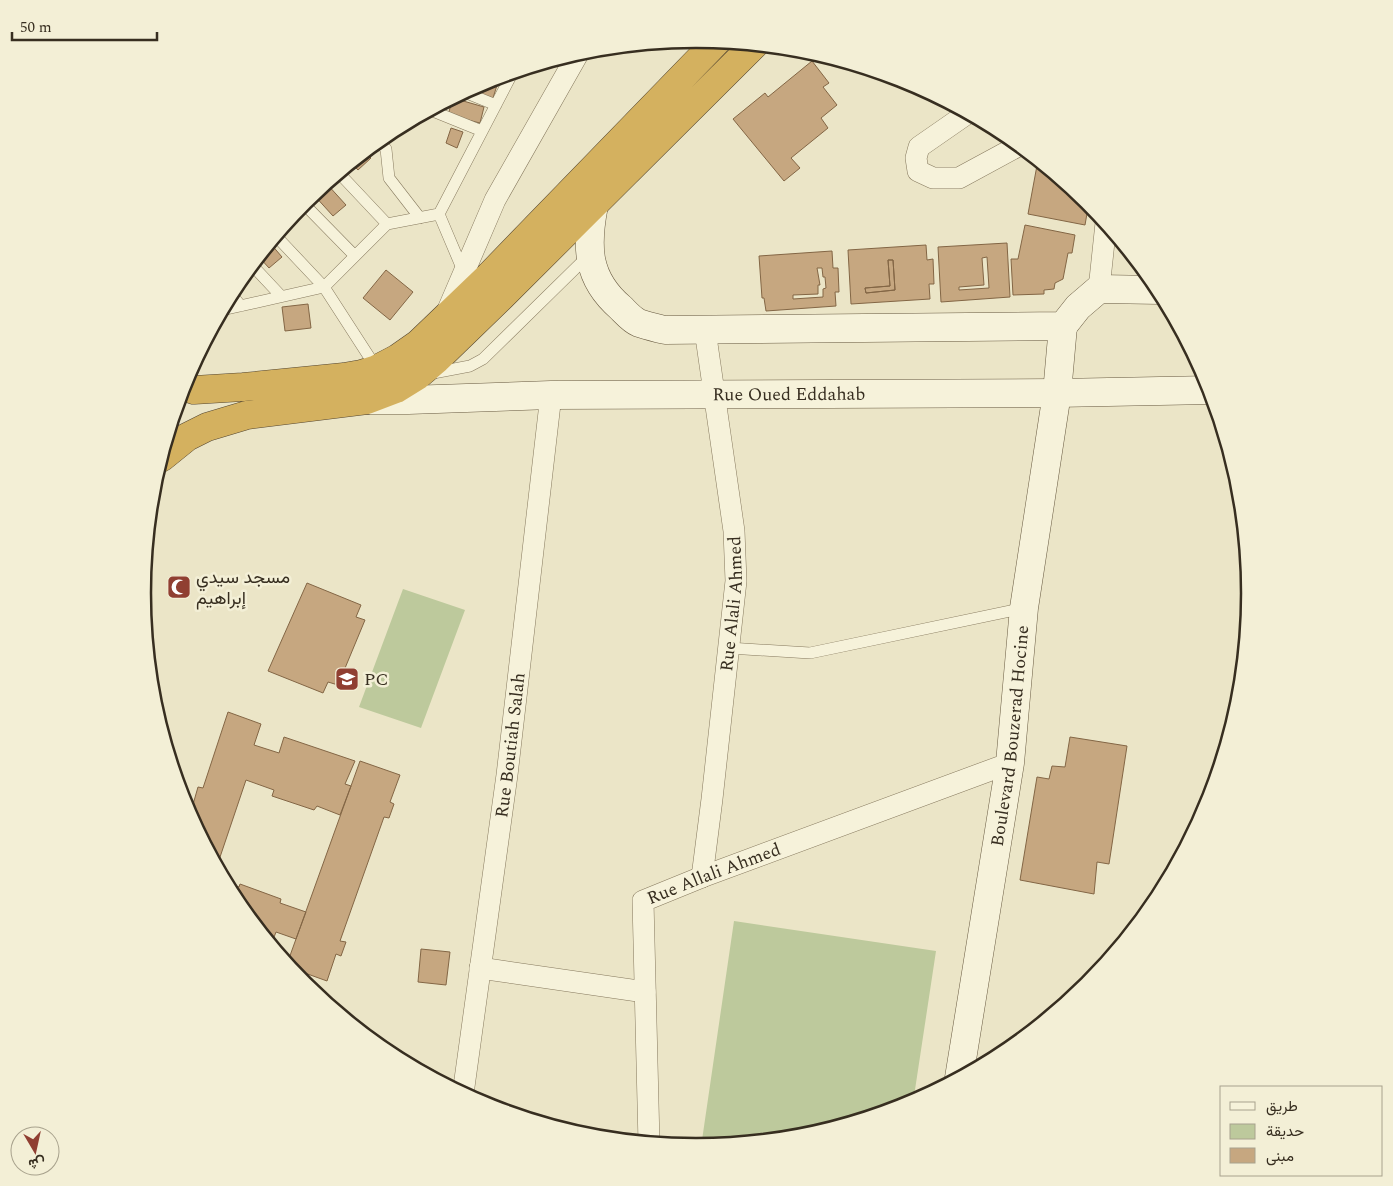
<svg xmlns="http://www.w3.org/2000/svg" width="1393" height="1186" font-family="Spectral,Vazirmatn,serif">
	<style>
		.green { fill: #bdc99c }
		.building { fill: #c6a780; stroke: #836645; fill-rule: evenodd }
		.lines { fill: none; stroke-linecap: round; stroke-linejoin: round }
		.lane-casing { stroke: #86795e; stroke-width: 12 }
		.street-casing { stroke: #86795e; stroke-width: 22 }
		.secondary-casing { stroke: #685a41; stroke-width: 29 }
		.highway-casing { stroke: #544631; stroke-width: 29 }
		.lane { stroke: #f6f2da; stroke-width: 11 }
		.street { stroke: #f6f2da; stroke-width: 21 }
		.secondary { stroke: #f6f2da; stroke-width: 28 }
		.highway { stroke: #d4b15f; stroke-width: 28 }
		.labels { text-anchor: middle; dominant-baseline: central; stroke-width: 5; stroke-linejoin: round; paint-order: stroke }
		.street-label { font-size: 18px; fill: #372e20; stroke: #f3efd6 }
		.poi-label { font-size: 18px; fill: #372e20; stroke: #f3efd6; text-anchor: start }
		.rim { fill: none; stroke: #372e20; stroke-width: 2.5 }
	</style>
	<rect width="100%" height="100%" fill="#ebe5c7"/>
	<path class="green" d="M 403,589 L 465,610 L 421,728 L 359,707 Z
		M 734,921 L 936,951 L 913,1103 L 804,1137 L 701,1147 Z"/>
	<path class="building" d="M 812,61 L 829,83 L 823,87 L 837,105 L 821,118 L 828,128 L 791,158 L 800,168 L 784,181 L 733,119 L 765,93 L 768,97 Z
		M 490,79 L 498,82 L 493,98 L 468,90 Z
		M 453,98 L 484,107 L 480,123 L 448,115 Z
		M 451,128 L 463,132 L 457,148 L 446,143 Z
		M 365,152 L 371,158 L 358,170 L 351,163 Z
		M 1038,160 L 1075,190 L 1073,195 L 1079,196 L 1079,193 L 1089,202 L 1085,225 L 1028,214 Z
		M 326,183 L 346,205 L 333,216 L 313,194 Z
		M 1025,225 L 1075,235 L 1072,253 L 1068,253 L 1063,279 L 1055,283 L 1054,289 L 1044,290 L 1044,294 L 1013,295 L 1011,259 L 1018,259 Z
		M 270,243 L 282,257 L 269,268 L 259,257 Z
		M 1007,243 L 1010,297 L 941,302 L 938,247 ZM 987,257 L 989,288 L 959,290 L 959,287 L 984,285 L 982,258 Z
		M 926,245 L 927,260 L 933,259 L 934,284 L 929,284 L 930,299 L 851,304 L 848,250 ZM 888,260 L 893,260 L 895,290 L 866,293 L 865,288 L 890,286 Z
		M 832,251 L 833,268 L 838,268 L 839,292 L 835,292 L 836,306 L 766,311 L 764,298 L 762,298 L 759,256 ZM 817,268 L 822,268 L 823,277 L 825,277 L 826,288 L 823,289 L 823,297 L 793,299 L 793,295 L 818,294 L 818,285 L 820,285 Z
		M 888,260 L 893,260 L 895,290 L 866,293 L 865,288 L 890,286 Z
		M 386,270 L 413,292 L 390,320 L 363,298 Z
		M 243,276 L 247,281 L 236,292 L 234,289 Z
		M 308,304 L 311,328 L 285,331 L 282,307 Z
		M 307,583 L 361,605 L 356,617 L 365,620 L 338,685 L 328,682 L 323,693 L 268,671 Z
		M 228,712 L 261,724 L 254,745 L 279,753 L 284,737 L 355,761 L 345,784 L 351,786 L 340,815 L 317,806 L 314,810 L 272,796 L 274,790 L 246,780 L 217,866 L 190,815 L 198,787 L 203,788 Z
		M 1070,737 L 1127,746 L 1109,864 L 1097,862 L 1094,894 L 1020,880 L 1037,777 L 1049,779 L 1052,766 L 1065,767 Z
		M 360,761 L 400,775 L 390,802 L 394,804 L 389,818 L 384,817 L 340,941 L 346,942 L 341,956 L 336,954 L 327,981 L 291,968 L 287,964 Z
		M 226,882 L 239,887 L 240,884 L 281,899 L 280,903 L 306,912 L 296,939 L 276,932 L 271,945 L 236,901 Z
		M 421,949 L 450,952 L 446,985 L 418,982 Z"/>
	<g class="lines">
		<g class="lane-casing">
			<path id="lane" d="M 464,92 L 496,105
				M 430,110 L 482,131
				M 378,141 L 386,149 L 389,178 L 420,218
				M 339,173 L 387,224
				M 303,203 L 355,256
				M 276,236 L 324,287 L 387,224 L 439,214
				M 252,265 L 281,296
				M 464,273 L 439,214 L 513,72
				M 231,294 L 241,306
				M 222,310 L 324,287 L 377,369
				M 428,374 L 470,366 L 483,359 L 589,255
				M 729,648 L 810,653 L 1024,608"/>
		</g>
		<g class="street-casing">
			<g id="street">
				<path d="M 968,113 L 919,147 L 916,158 L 918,171 L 933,178 L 959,178 L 1020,145"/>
				<path d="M 1099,289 L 1106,223"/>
				<path d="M 447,312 L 495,200 L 579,52"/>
				<path id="s1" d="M 702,877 L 712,799 L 736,581 L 734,531 L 705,330"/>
				<path d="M 480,968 L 645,992"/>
				<path id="s2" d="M 463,1094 L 507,775 L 551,395"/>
				<path id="s3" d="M 649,1143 L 643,901 L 702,877 L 1010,763"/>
			</g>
		</g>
		<g class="secondary-casing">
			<g id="secondary">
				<path d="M 594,205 C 586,246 586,278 621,308 C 626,313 632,320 639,323 C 647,326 657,328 665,330 L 1063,326 L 1078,307 L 1099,289 L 1160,290"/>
				<path id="s4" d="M 367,400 L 408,400 L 551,395 L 1057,393 L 1211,390"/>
				<path id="s5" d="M 959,1078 L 1010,763 L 1024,608 L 1057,393 L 1063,326"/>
			</g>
		</g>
		<g class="highway-casing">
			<path id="highway" d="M 183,386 L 194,390 L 243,387 L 344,377 L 361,374 L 377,369 L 398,358 L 418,344 L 490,275 L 717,41
				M 161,458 L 187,437 L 207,427 L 247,415 L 367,400 L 396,389 L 417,376 L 437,359 L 502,296 L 755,44"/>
		</g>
		<use href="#lane" class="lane"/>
		<use href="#street" class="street"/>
		<use href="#secondary" class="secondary"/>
		<use href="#highway" class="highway"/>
	</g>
	<defs>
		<g id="mosque-square" transform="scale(1.25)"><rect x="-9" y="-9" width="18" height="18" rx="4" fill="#903f32" stroke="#f3efd6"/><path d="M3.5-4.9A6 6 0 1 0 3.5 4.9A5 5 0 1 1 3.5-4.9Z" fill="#fff"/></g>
		<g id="school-square" transform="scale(1.25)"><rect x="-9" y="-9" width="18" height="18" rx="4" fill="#903f32" stroke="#f3efd6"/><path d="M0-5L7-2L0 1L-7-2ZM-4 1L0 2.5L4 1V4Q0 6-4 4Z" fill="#fff"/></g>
	</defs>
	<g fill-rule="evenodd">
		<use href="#mosque-square" x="179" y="587"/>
		<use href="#school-square" x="347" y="679"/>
	</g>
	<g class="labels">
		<g class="street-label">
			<text stroke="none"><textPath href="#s4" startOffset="422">Rue Oued Eddahab</textPath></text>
			<text stroke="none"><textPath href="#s1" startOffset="275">Rue Alali Ahmed</textPath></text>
			<text stroke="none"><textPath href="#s5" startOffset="346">Boulevard Bouzerad Hocine</textPath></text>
			<text stroke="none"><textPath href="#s2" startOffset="352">Rue Boutiah Salah</textPath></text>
			<text stroke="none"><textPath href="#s3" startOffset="318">Rue Allali Ahmed</textPath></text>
		</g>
		<g class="poi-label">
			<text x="196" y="577">مسجد سيدي<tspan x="196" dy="21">إبراهيم</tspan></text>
			<text x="364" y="679">PC</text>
		</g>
	</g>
	<path d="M0 0H1393V1186H0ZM151 593a545 545 0 1 1 1090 0a545 545 0 1 1-1090 0Z" fill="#f3efd6" fill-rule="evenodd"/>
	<path class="rim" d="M151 593a545 545 0 1 1 1090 0a545 545 0 1 1-1090 0Z"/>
	<rect x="1220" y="1086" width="162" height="90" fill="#f3efd6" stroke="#a8a28d"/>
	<rect x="1230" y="1102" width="25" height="8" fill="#f6f2da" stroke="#a8a28d"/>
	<text x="1266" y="1111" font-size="15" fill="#372e20">طريق</text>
	<rect x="1230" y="1124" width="25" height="15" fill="#bdc99c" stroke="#a8a28d"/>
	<text x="1266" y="1136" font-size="15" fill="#372e20">حديقة</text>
	<rect x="1230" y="1148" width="25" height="15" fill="#c6a780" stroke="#a8a28d"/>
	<text x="1266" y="1161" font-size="15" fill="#372e20">مبنى</text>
	<g transform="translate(35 1151) rotate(171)"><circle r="24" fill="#f3efd6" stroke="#a8a28d"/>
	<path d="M0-4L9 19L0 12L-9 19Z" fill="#903f32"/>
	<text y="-8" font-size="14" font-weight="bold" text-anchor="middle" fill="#372e20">ش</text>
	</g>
	<path d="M12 32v8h145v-8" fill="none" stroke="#372e20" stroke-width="2.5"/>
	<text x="20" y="32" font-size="15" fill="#372e20" stroke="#f3efd6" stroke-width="4" paint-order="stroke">50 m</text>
</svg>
